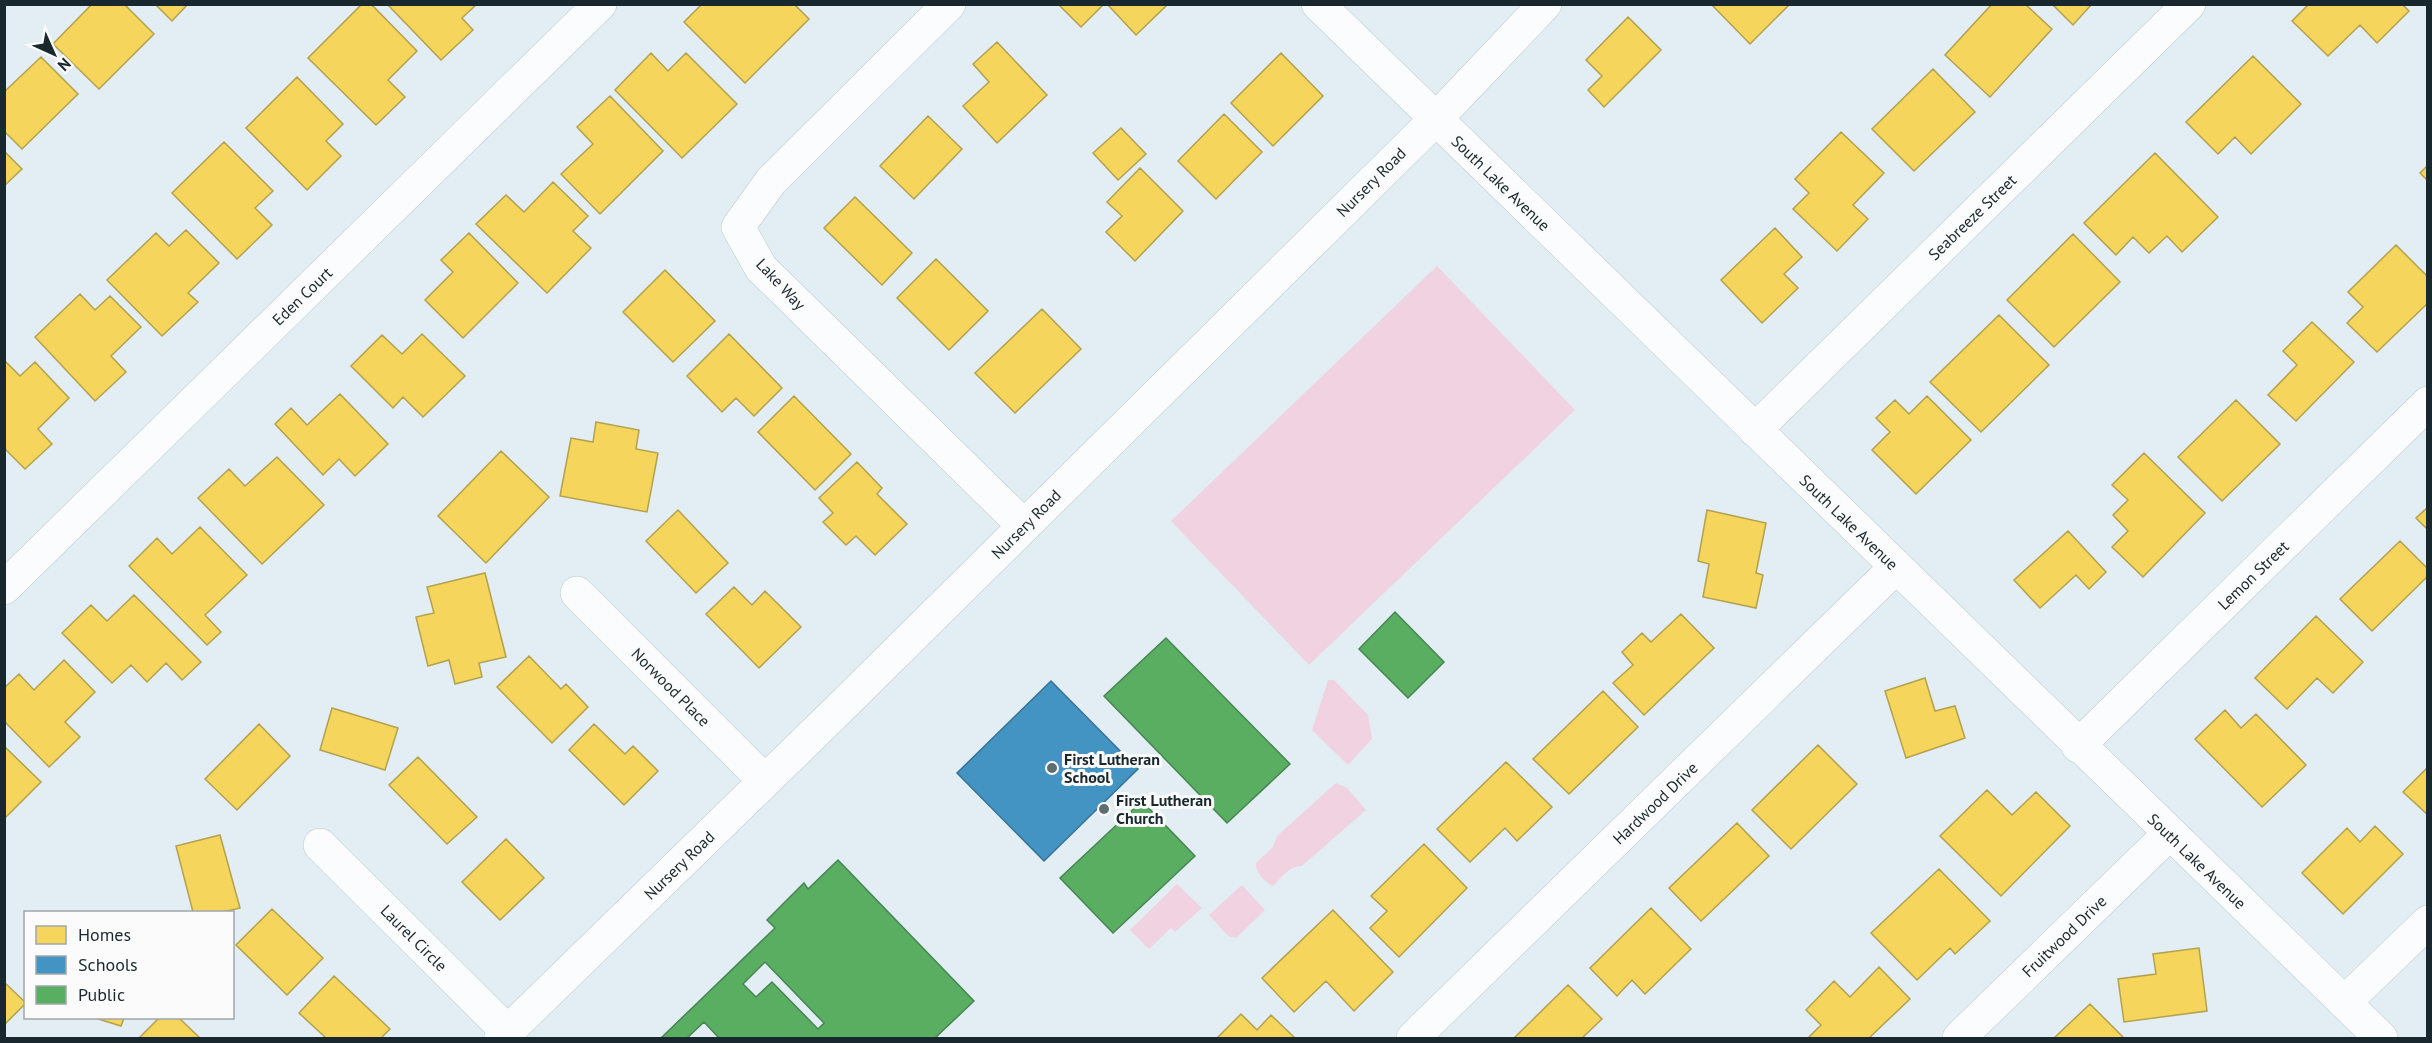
<svg xmlns="http://www.w3.org/2000/svg" width="2432" height="1043" font-family="'PT Sans',sans-serif">
	<style>
		.green { fill: #f0d2e1 }
		.homes { fill: #f6d55c; stroke: #b3a14e; stroke-width: 1.5 }
		.schools { fill: #4393c3; stroke: #367396; stroke-width: 1.5 }
		.public { fill: #5aae61; stroke: #468652; stroke-width: 1.5; fill-rule: evenodd }
		.lines { fill: none; stroke-linecap: round; stroke-linejoin: round }
		.minor-casing { stroke: #bcc9cf; stroke-width: 34 }
		.minor { stroke: #fbfcfd; stroke-width: 33 }
		.poi-dot { fill: #5f6d73; stroke: #fbfbfb; stroke-width: 2 }
		.labels { text-anchor: middle; dominant-baseline: central; stroke-width: 6; stroke-linejoin: round; paint-order: stroke }
		.street-label { font-size: 16px; fill: #18282e; stroke: #fbfbfb }
		.poi-label { font-size: 16px; font-weight: bold; fill: #18282e; stroke: #fbfbfb; text-anchor: start }
	</style>
	<rect width="100%" height="100%" fill="#e2eef4"/>
	<path class="green" d="M 1437,266 L 1575,410 L 1309,665 L 1171,521 Z
		M 1328,680 L 1334,680 L 1368,715 L 1372,739 L 1348,765 L 1312,730 Z
		M 1336,783 L 1347,788 L 1366,810 L 1302,866 C 1290,865 1281,878 1273,886 C 1264,881 1256,874 1256,863 L 1273,847 L 1277,836 Z
		M 1177,884 L 1202,908 L 1175,932 L 1171,928 L 1149,949 L 1130,930 Z
		M 1242,885 L 1265,910 L 1236,938 L 1228,936 L 1209,915 Z"/>
	<path class="homes" d="M 92,4 L 124,4 L 154,34 L 99,89 L 53,44 Z
		M 155,4 L 188,4 L 172,21 Z
		M 362,4 L 371,4 L 417,51 L 388,80 L 405,97 L 376,125 L 308,58 Z
		M 387,4 L 477,4 L 462,18 L 473,30 L 441,60 Z
		M 702,4 L 794,4 L 809,19 L 745,83 L 684,22 Z
		M 1058,4 L 1104,4 L 1081,27 Z
		M 1107,4 L 1165,4 L 1166,6 L 1136,35 Z
		M 1711,4 L 1790,4 L 1750,44 Z
		M 1992,4 L 2025,4 L 2052,29 L 1990,97 L 1945,55 Z
		M 2052,4 L 2092,4 L 2073,25 Z
		M 2309,4 L 2402,4 L 2409,11 L 2377,43 L 2360,25 L 2328,56 L 2292,21 Z
		M 1628,17 L 1661,50 L 1604,107 L 1588,90 L 1602,76 L 1586,60 Z
		M 997,42 L 1047,95 L 997,143 L 963,106 L 989,82 L 973,64 Z
		M 651,53 L 668,71 L 686,53 L 737,104 L 682,158 L 615,90 Z
		M 1281,53 L 1323,96 L 1273,146 L 1231,103 Z
		M 2253,56 L 2301,104 L 2251,154 L 2235,137 L 2218,154 L 2186,122 Z
		M 41,57 L 78,94 L 22,149 L 4,131 L 4,92 Z
		M 1933,69 L 1975,112 L 1914,171 L 1872,129 Z
		M 297,77 L 343,124 L 326,141 L 341,156 L 307,190 L 246,128 Z
		M 610,96 L 663,151 L 600,214 L 561,174 L 593,144 L 577,127 Z
		M 1224,114 L 1262,152 L 1216,199 L 1178,161 Z
		M 928,116 L 962,149 L 914,199 L 880,166 Z
		M 1121,128 L 1146,154 L 1118,180 L 1093,153 Z
		M 1841,132 L 1884,173 L 1853,205 L 1868,219 L 1837,251 L 1793,209 L 1809,193 L 1795,179 Z
		M 224,142 L 273,191 L 255,208 L 272,225 L 237,259 L 172,193 Z
		M 4,151 L 22,169 L 4,186 Z
		M 2155,153 L 2218,217 L 2182,252 L 2167,236 L 2149,253 L 2133,237 L 2116,255 L 2084,223 Z
		M 2428,165 L 2428,181 L 2420,173 Z
		M 1140,168 L 1183,211 L 1135,261 L 1106,232 L 1122,216 L 1107,202 Z
		M 553,182 L 588,216 L 573,231 L 591,248 L 547,293 L 476,224 L 506,195 L 524,212 Z
		M 855,197 L 912,253 L 882,285 L 824,228 Z
		M 1775,228 L 1802,257 L 1784,274 L 1798,288 L 1762,323 L 1721,280 Z
		M 186,230 L 219,263 L 188,293 L 198,302 L 162,336 L 107,280 L 156,233 L 169,246 Z
		M 469,233 L 518,283 L 463,338 L 425,300 L 453,272 L 441,260 Z
		M 2073,234 L 2120,282 L 2054,347 L 2007,300 Z
		M 2396,245 L 2428,277 L 2428,303 L 2377,352 L 2347,323 L 2363,307 L 2348,292 Z
		M 936,259 L 988,311 L 949,350 L 897,298 Z
		M 665,270 L 715,321 L 673,362 L 623,312 Z
		M 80,294 L 95,310 L 110,296 L 141,327 L 111,356 L 126,372 L 95,401 L 35,337 Z
		M 1042,309 L 1081,349 L 1015,413 L 975,373 Z
		M 1999,315 L 2049,365 L 1981,432 L 1930,382 Z
		M 2312,322 L 2354,362 L 2296,421 L 2268,395 L 2297,365 L 2283,351 Z
		M 422,334 L 465,376 L 423,417 L 403,397 L 393,408 L 351,366 L 382,335 L 402,354 Z
		M 729,334 L 782,388 L 754,416 L 736,398 L 722,412 L 687,376 Z
		M 5,361 L 20,376 L 35,362 L 69,398 L 38,429 L 52,444 L 25,469 L 4,448 Z
		M 340,394 L 388,444 L 355,476 L 339,459 L 323,475 L 275,424 L 291,408 L 307,425 Z
		M 794,396 L 851,454 L 815,490 L 758,432 Z
		M 1927,396 L 1971,440 L 1916,494 L 1872,450 L 1890,432 L 1876,418 L 1895,400 L 1909,414 Z
		M 2236,400 L 2280,444 L 2222,501 L 2178,457 Z
		M 596,422 L 639,430 L 636,449 L 658,453 L 647,512 L 560,496 L 571,438 L 593,442 Z
		M 501,451 L 549,497 L 486,563 L 438,516 Z
		M 2144,453 L 2205,513 L 2143,577 L 2112,547 L 2128,531 L 2113,515 L 2128,500 L 2112,485 Z
		M 277,457 L 324,505 L 262,564 L 198,498 L 229,469 L 245,486 Z
		M 857,462 L 882,488 L 877,494 L 907,524 L 875,555 L 856,536 L 846,545 L 823,522 L 833,513 L 819,498 Z
		M 2428,507 L 2428,530 L 2416,518 Z
		M 678,510 L 728,563 L 696,593 L 646,541 Z
		M 1707,510 L 1766,523 L 1756,573 L 1763,575 L 1756,608 L 1703,597 L 1709,564 L 1698,561 Z
		M 200,527 L 247,575 L 205,615 L 221,632 L 207,645 L 129,566 L 157,538 L 172,554 Z
		M 2068,531 L 2106,572 L 2089,589 L 2076,575 L 2040,608 L 2014,580 Z
		M 2400,541 L 2428,569 L 2428,576 L 2372,631 L 2340,599 Z
		M 485,573 L 506,657 L 479,663 L 482,677 L 455,684 L 449,660 L 428,666 L 416,617 L 434,613 L 427,587 Z
		M 734,587 L 752,605 L 765,591 L 801,627 L 759,668 L 706,614 Z
		M 134,595 L 201,662 L 182,680 L 166,663 L 147,682 L 131,665 L 112,683 L 62,633 L 91,605 L 107,621 Z
		M 1681,614 L 1714,648 L 1644,715 L 1613,683 L 1633,665 L 1622,652 L 1642,633 L 1651,642 Z
		M 2316,616 L 2363,662 L 2333,693 L 2317,678 L 2287,709 L 2255,678 Z
		M 529,656 L 561,689 L 566,684 L 588,707 L 552,743 L 497,687 Z
		M 64,660 L 95,692 L 65,722 L 80,737 L 49,767 L 4,721 L 4,688 L 19,674 L 34,690 Z
		M 1925,678 L 1935,711 L 1955,706 L 1965,738 L 1906,758 L 1885,691 Z
		M 1603,691 L 1638,727 L 1569,794 L 1533,759 Z
		M 332,708 L 398,728 L 385,770 L 320,750 Z
		M 2225,710 L 2241,728 L 2256,714 L 2306,765 L 2262,807 L 2195,739 Z
		M 259,724 L 290,756 L 237,810 L 205,779 Z
		M 594,724 L 625,754 L 633,746 L 658,771 L 624,805 L 569,750 Z
		M 1818,745 L 1857,784 L 1791,849 L 1752,810 Z
		M 4,746 L 41,782 L 4,819 Z
		M 418,757 L 477,817 L 447,844 L 389,785 Z
		M 1506,762 L 1552,807 L 1517,841 L 1505,828 L 1470,862 L 1437,829 Z
		M 2428,767 L 2428,815 L 2403,792 Z
		M 1987,790 L 2012,815 L 2036,792 L 2070,826 L 2001,896 L 1940,836 Z
		M 1737,823 L 1769,856 L 1701,921 L 1669,888 Z
		M 2375,826 L 2403,854 L 2343,914 L 2302,873 L 2347,828 L 2360,842 Z
		M 220,835 L 240,908 L 223,912 L 193,912 L 176,846 Z
		M 506,839 L 544,878 L 500,920 L 462,882 Z
		M 1424,844 L 1467,888 L 1399,957 L 1370,928 L 1387,911 L 1371,896 Z
		M 1939,869 L 1990,921 L 1955,954 L 1950,948 L 1917,980 L 1871,933 Z
		M 1651,908 L 1691,949 L 1645,994 L 1632,980 L 1617,996 L 1590,968 Z
		M 272,909 L 323,958 L 287,995 L 236,945 Z
		M 1333,910 L 1393,972 L 1354,1011 L 1326,981 L 1294,1012 L 1262,978 Z
		M 2199,948 L 2207,1011 L 2124,1022 L 2118,979 L 2156,974 L 2153,954 Z
		M 1879,967 L 1910,999 L 1869,1038 L 1808,1038 L 1821,1025 L 1806,1010 L 1834,981 L 1850,997 Z
		M 334,976 L 390,1029 L 381,1038 L 326,1038 L 299,1013 Z
		M 4,982 L 26,1003 L 4,1025 Z
		M 1568,985 L 1602,1019 L 1582,1038 L 1514,1038 Z
		M 2090,1004 L 2124,1038 L 2054,1038 Z
		M 1241,1014 L 1257,1030 L 1271,1015 L 1295,1038 L 1217,1038 Z
		M 95,1018 L 124,1018 L 121,1026 Z
		M 159,1018 L 179,1018 L 200,1038 L 139,1038 Z"/>
	<path class="schools" d="M 1051,681 L 1138,769 L 1044,861 L 957,773 Z"/>
	<path class="public" d="M 1395,612 L 1444,662 L 1408,698 L 1359,649 Z
		M 1166,638 L 1290,764 L 1227,823 L 1104,696 Z
		M 1142,801 L 1195,856 L 1113,933 L 1060,878 Z
		M 838,860 L 974,1001 L 935,1038 L 719,1038 L 704,1022 L 687,1038 L 661,1038 L 775,928 L 767,920 L 804,883 L 808,889 ZM 765,962 L 824,1023 L 818,1029 L 772,982 L 756,997 L 743,984 Z"/>
	<g class="lines">
		<g class="minor-casing">
			<path id="minor" d="M 949,4 L 771,181 L 738,227 L 761,268 L 1024,526
				M 1318,4 L 2381,1038
				M 1755,430 L 2189,4
				M 4,588 L 600,4
				M 577,593 L 765,781
				M 2078,746 L 2428,403
				M 320,845 L 508,1032
				M 2345,1002 L 2428,922
				M 501,1038 L 836,712 L 1436,119 L 1545,4
				M 1413,1038 L 1896,567
				M 1959,1038 L 2169,834"/>
		</g>
		<use href="#minor" class="minor"/>
	</g>
	<g class="poi-dot">
		<circle cx="1052" cy="768" r="6"/>
		<circle cx="1104" cy="809" r="6"/>
	</g>
	<g class="labels">
		<g class="street-label">
			<text transform="translate(1371 182) rotate(-45)">Nursery Road</text>
			<text transform="translate(1501 183) rotate(44)">South Lake Avenue</text>
			<text transform="translate(1972 217) rotate(-44)">Seabreeze Street</text>
			<text transform="translate(781 284) rotate(47)">Lake Way</text>
			<text transform="translate(302 296) rotate(-44)">Eden Court</text>
			<text transform="translate(1849 522) rotate(44)">South Lake Avenue</text>
			<text transform="translate(1026 524) rotate(-45)">Nursery Road</text>
			<text transform="translate(2253 575) rotate(-44)">Lemon Street</text>
			<text transform="translate(671 687) rotate(45)">Norwood Place</text>
			<text transform="translate(1655 803) rotate(-44)">Hardwood Drive</text>
			<text transform="translate(2197 861) rotate(44)">South Lake Avenue</text>
			<text transform="translate(679 865) rotate(-44)">Nursery Road</text>
			<text transform="translate(2064 936) rotate(-44)">Fruitwood Drive</text>
			<text transform="translate(414 938) rotate(45)">Laurel Circle</text>
		</g>
		<g class="poi-label">
			<text x="1064" y="759">First Lutheran<tspan x="1064" dy="18">School</tspan></text>
			<text x="1116" y="800">First Lutheran<tspan x="1116" dy="18">Church</tspan></text>
		</g>
	</g>
	<rect width="2432" height="1043" fill="none" stroke="#18282e" stroke-width="12"/>
	<rect x="24" y="911" width="210" height="108" fill="#fbfbfb" stroke="#a0a7a9" stroke-width="1.5"/>
	<rect x="36" y="926" width="30" height="18" fill="#f6d55c" stroke="#a0a7a9" stroke-width="1.5"/>
	<text x="78" y="941" font-size="18" fill="#18282e">Homes</text>
	<rect x="36" y="956" width="30" height="18" fill="#4393c3" stroke="#a0a7a9" stroke-width="1.5"/>
	<text x="78" y="971" font-size="18" fill="#18282e">Schools</text>
	<rect x="36" y="986" width="30" height="18" fill="#5aae61" stroke="#a0a7a9" stroke-width="1.5"/>
	<text x="78" y="1001" font-size="18" fill="#18282e">Public</text>
	<g transform="translate(54 54) rotate(135)" stroke="#fbfbfb" stroke-width="4.5" paint-order="stroke">
	<path d="M0-4.5L10 22L0 15L-10 22Z" fill="#18282e"/>
	<text y="-9" font-size="16" font-weight="bold" text-anchor="middle" fill="#18282e">N</text>
	</g>
</svg>
